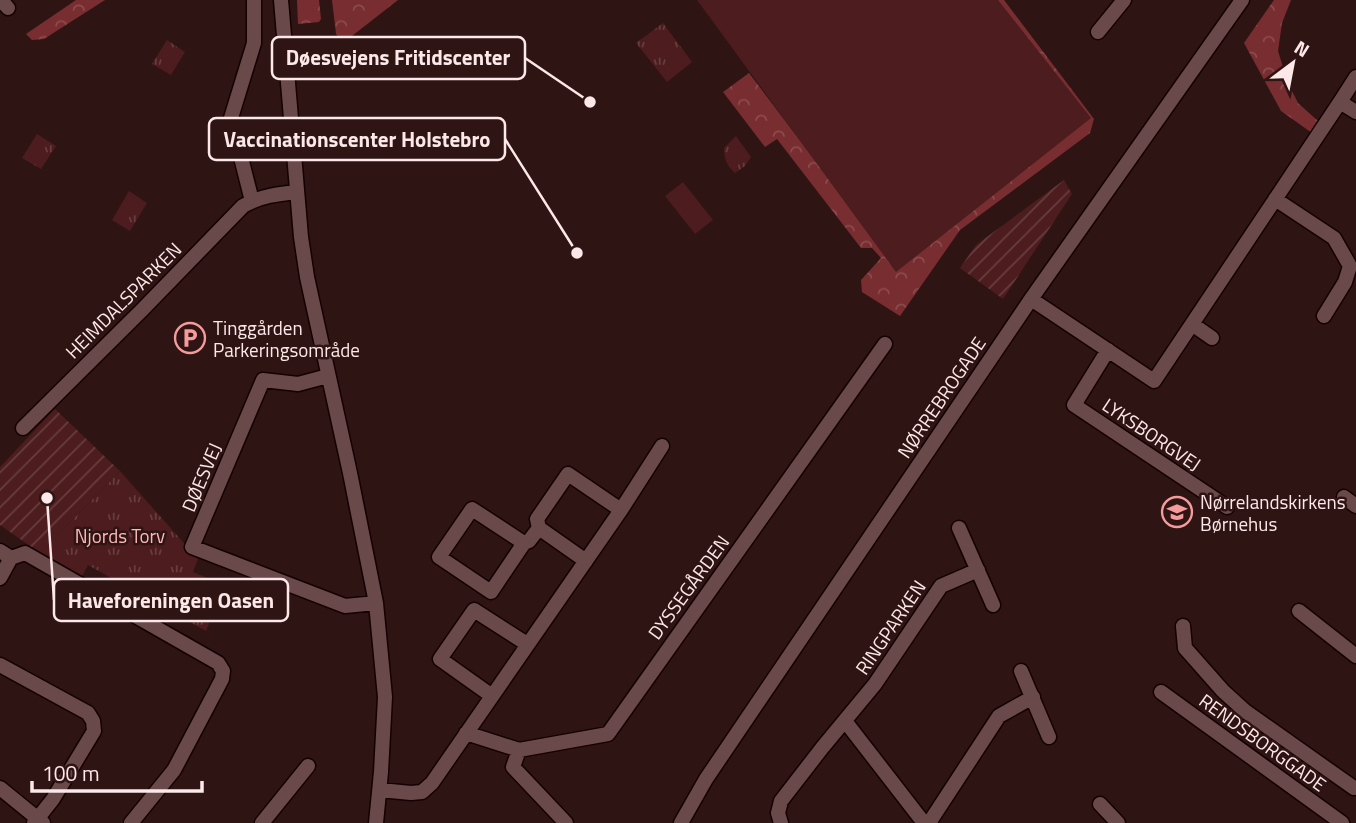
<svg xmlns="http://www.w3.org/2000/svg" width="1356" height="823" font-family="'Titillium Web',sans-serif">
	<style>
		.grass { fill: url(#grass-tufts) }
		.forest { fill: url(#forest-crowns) }
		.garden { fill: url(#garden-furrows) }
		.pitch { fill: #4c1c1e }
		.lines { fill: none; stroke-linecap: round; stroke-linejoin: round }
		.minor-casing { stroke: #150102; stroke-width: 17 }
		.minor { stroke: #694949; stroke-width: 14 }
		.labels { text-anchor: middle; dominant-baseline: central; stroke-width: 5; stroke-linejoin: round; paint-order: stroke }
		.street-label { font-size: 19px; fill: #fce8e8; stroke: #2f1414 }
		.poi-label { font-size: 19px; fill: #fce8e8; stroke: #2f1414; text-anchor: start }
		.park-label { font-size: 19px; fill: #fdb8b6; stroke: #2f1414 }
		.leader { fill: none; stroke: #fce8e8; stroke-width: 2.5 }
		.callout-dot { fill: #fce8e8; stroke: #2f1414; stroke-width: 2.5 }
		.callout { fill: #2f1414; stroke: #fce8e8; stroke-width: 2.5 }
		.callout-label { font-size: 21px; text-anchor: middle; font-weight: bold; fill: #fce8e8 }
	</style>
	<defs>
		<pattern id="grass-tufts" width="24" height="20" patternUnits="userSpaceOnUse" patternTransform="scale(1.75)"><rect width="24" height="20" fill="#4c1c1e"/><path d="M3 7l-1-3M5 7V3M7 7l1-3M15 17l-1-3M17 17v-4M19 17l1-3" fill="none" stroke="#673d3f"/></pattern>
		<pattern id="forest-crowns" width="20" height="18" patternUnits="userSpaceOnUse" patternTransform="scale(1.75)"><rect width="20" height="18" fill="#782d30"/><path d="M2 6a3 3 0 1 1 6 0M12 15a3 3 0 1 1 6 0" fill="none" stroke="#8c4b4e"/></pattern>
		<pattern id="garden-furrows" width="10" height="10" patternUnits="userSpaceOnUse" patternTransform="scale(1.75)"><rect width="10" height="10" fill="#4c1c1e"/><path d="M-1 1l2-2M0 10L10 0M9 11l2-2" fill="none" stroke="#673d3f"/></pattern>
	</defs>
	<rect width="100%" height="100%" fill="#2f1414"/>
	<path class="grass" d="M 663,23 L 692,62 L 667,82 L 636,43 Z
		M 167,40 L 185,52 L 171,75 L 152,64 Z
		M 37,134 L 56,146 L 41,169 L 22,158 Z
		M 736,136 L 751,157 L 745,166 L 735,173 C 727,166 724,159 724,148 Z
		M 129,191 L 147,203 L 130,231 L 112,220 Z
		M 120,471 L 198,559 L 193,572 L 224,585 L 206,631 L 88,565 L 80,580 L 40,553 Z"/>
	<path class="forest" d="M 76,0 L 105,0 L 44,39 L 32,40 L 26,34 Z
		M 297,0 L 319,0 L 321,19 L 319,22 L 298,24 Z
		M 332,0 L 398,0 L 343,43 L 336,34 Z
		M 981,0 L 1004,0 L 1094,119 L 1090,133 L 960,230 L 900,316 L 862,292 L 861,280 L 881,258 L 872,248 L 861,248 L 777,139 L 765,147 L 723,92 L 749,73 L 895,266 Z
		M 1274,0 L 1291,0 L 1282,23 L 1278,51 L 1288,83 L 1298,103 L 1318,121 L 1312,133 L 1281,111 L 1244,43 Z"/>
	<path class="garden" d="M 1064,180 L 1072,194 L 1003,299 L 960,268 L 976,245 Z
		M 55,409 L 120,471 L 40,553 L 0,525 L 0,467 Z"/>
	<path class="pitch" d="M 697,0 L 998,0 L 1091,118 L 896,272 Z
		M 683,182 L 713,220 L 695,234 L 665,196 Z"/>
	<g class="lines">
		<g class="minor-casing">
			<path id="minor" d="M 1,0 L 8,8
				M 281,0 L 301,237 L 307,277 L 350,473 L 376,603 L 385,697 L 381,772 L 376,823
				M 1098,32 L 1124,0
				M 1356,77 L 1340,102 L 1356,112
				M 1275,199 L 1334,238 L 1350,266 L 1345,282 L 1324,316
				M 252,201 L 231,118 L 254,43 L 254,0
				M 1031,299 L 1154,381 L 1340,102
				M 1192,324 L 1212,338
				M 1108,350 L 1074,405 L 1227,507
				M 328,376 L 298,384 L 263,380 L 192,547 L 345,606 L 376,603
				M 23,428 L 142,310 L 243,206 C 260,196 278,194 297,192
				M 1344,497 L 1356,506
				M 959,528 L 993,605
				M 524,543 L 472,509 L 439,557 L 491,592 L 524,543 L 529,541 L 539,528
				M 0,551 L 11,558 L 0,578
				M 11,558 L 25,553 L 218,663 L 223,671 L 222,679 L 174,770 L 131,823
				M 586,561 L 539,528 L 537,519 L 568,474 L 621,510
				M 1299,611 L 1356,656
				M 1183,626 L 1185,648 L 1223,691 L 1245,711 L 1354,788
				M 0,665 L 88,713 L 93,721 L 94,731 L 53,799 L 34,823
				M 1021,671 L 1049,737
				M 1161,692 L 1342,823
				M 492,696 L 440,659 L 474,610 L 527,644
				M 845,721 L 924,823
				M 466,733 L 519,750 L 608,734 L 885,344
				M 519,750 L 513,767 L 566,823
				M 0,788 L 43,823
				M 380,790 L 411,793 L 422,792 L 432,783 L 621,510 L 662,446
				M 1100,804 L 1118,823
				M 262,823 L 308,766
				M 681,823 L 706,779 L 1031,299 L 1242,0
				M 781,823 L 778,813 L 781,801 L 822,748 L 875,684 L 941,586 L 978,570
				M 929,823 L 999,716 L 1033,697"/>
		</g>
		<use href="#minor" class="minor"/>
	</g>
	<defs>
		<g id="parking-ring" transform="scale(1.575)"><circle r="9.5" fill="#2f1414" stroke="#f59b9b" stroke-width="1.5"/><path d="M-3.5-5.5H1a3.5 3.5 0 0 1 0 7H-1V5.5H-3.5ZM-1-3.4V-.6H.8a1.4 1.4 0 0 0 0-2.8Z" fill="#f59b9b"/></g>
		<g id="school-ring" transform="scale(1.575)"><circle r="9.5" fill="#2f1414" stroke="#f59b9b" stroke-width="1.5"/><path d="M0-5L7-2L0 1L-7-2ZM-4 1L0 2.5L4 1V4Q0 6-4 4Z" fill="#f59b9b"/></g>
	</defs>
	<g fill-rule="evenodd">
		<use href="#parking-ring" x="190" y="338"/>
		<use href="#school-ring" x="1177" y="512"/>
	</g>
	<g class="labels">
		<g class="street-label">
			<text transform="translate(123 300) rotate(-45)">HEIMDALSPARKEN</text>
			<text transform="translate(941 397) rotate(-56)">NØRREBROGADE</text>
			<text transform="translate(1152 434) rotate(34)">LYKSBORGVEJ</text>
			<text transform="translate(201 477) rotate(-67)">DØESVEJ</text>
			<text transform="translate(688 587) rotate(-54)">DYSSEGÅRDEN</text>
			<text transform="translate(890 627) rotate(-56)">RINGPARKEN</text>
			<text transform="translate(1263 742) rotate(36)">RENDSBORGGADE</text>
		</g>
		<g class="poi-label">
			<text x="213" y="327">Tinggården<tspan x="213" dy="22">Parkeringsområde</tspan></text>
			<text x="1200" y="501">Nørrelandskirkens<tspan x="1200" dy="22">Børnehus</tspan></text>
		</g>
		<g class="park-label">
			<text x="120" y="535">Njords Torv</text>
		</g>
	</g>
	<path class="leader" d="M590 102L525 58M577 253L505 139M47 498L54 600"/>
	<g class="callout-dot">
		<circle cx="590" cy="102" r="7"/>
		<circle cx="577" cy="253" r="7"/>
		<circle cx="47" cy="498" r="7"/>
	</g>
	<g class="callout">
		<rect x="272" y="37" width="253" height="42" rx="7"/>
		<rect x="209" y="118" width="296" height="42" rx="7"/>
		<rect x="54" y="579" width="234" height="42" rx="7"/>
	</g>
	<g class="callout-label">
		<text x="398" y="65">Døesvejens Fritidscenter</text>
		<text x="357" y="147">Vaccinationscenter Holstebro</text>
		<text x="171" y="608">Haveforeningen Oasen</text>
	</g>
	<g transform="translate(1293 63) rotate(32)" stroke="#2f1414" stroke-width="5" paint-order="stroke">
	<path d="M0-5L12 26L0 18L-12 26Z" fill="#fce8e8"/>
	<text y="-10" font-size="19" font-weight="bold" text-anchor="middle" fill="#fce8e8">N</text>
	</g>
	<path d="M32 781v10h170v-10" fill="none" stroke="#fce8e8" stroke-width="3.5"/>
	<text x="42" y="781" font-size="21" fill="#fce8e8" stroke="#2f1414" stroke-width="5" paint-order="stroke">100 m</text>
</svg>
